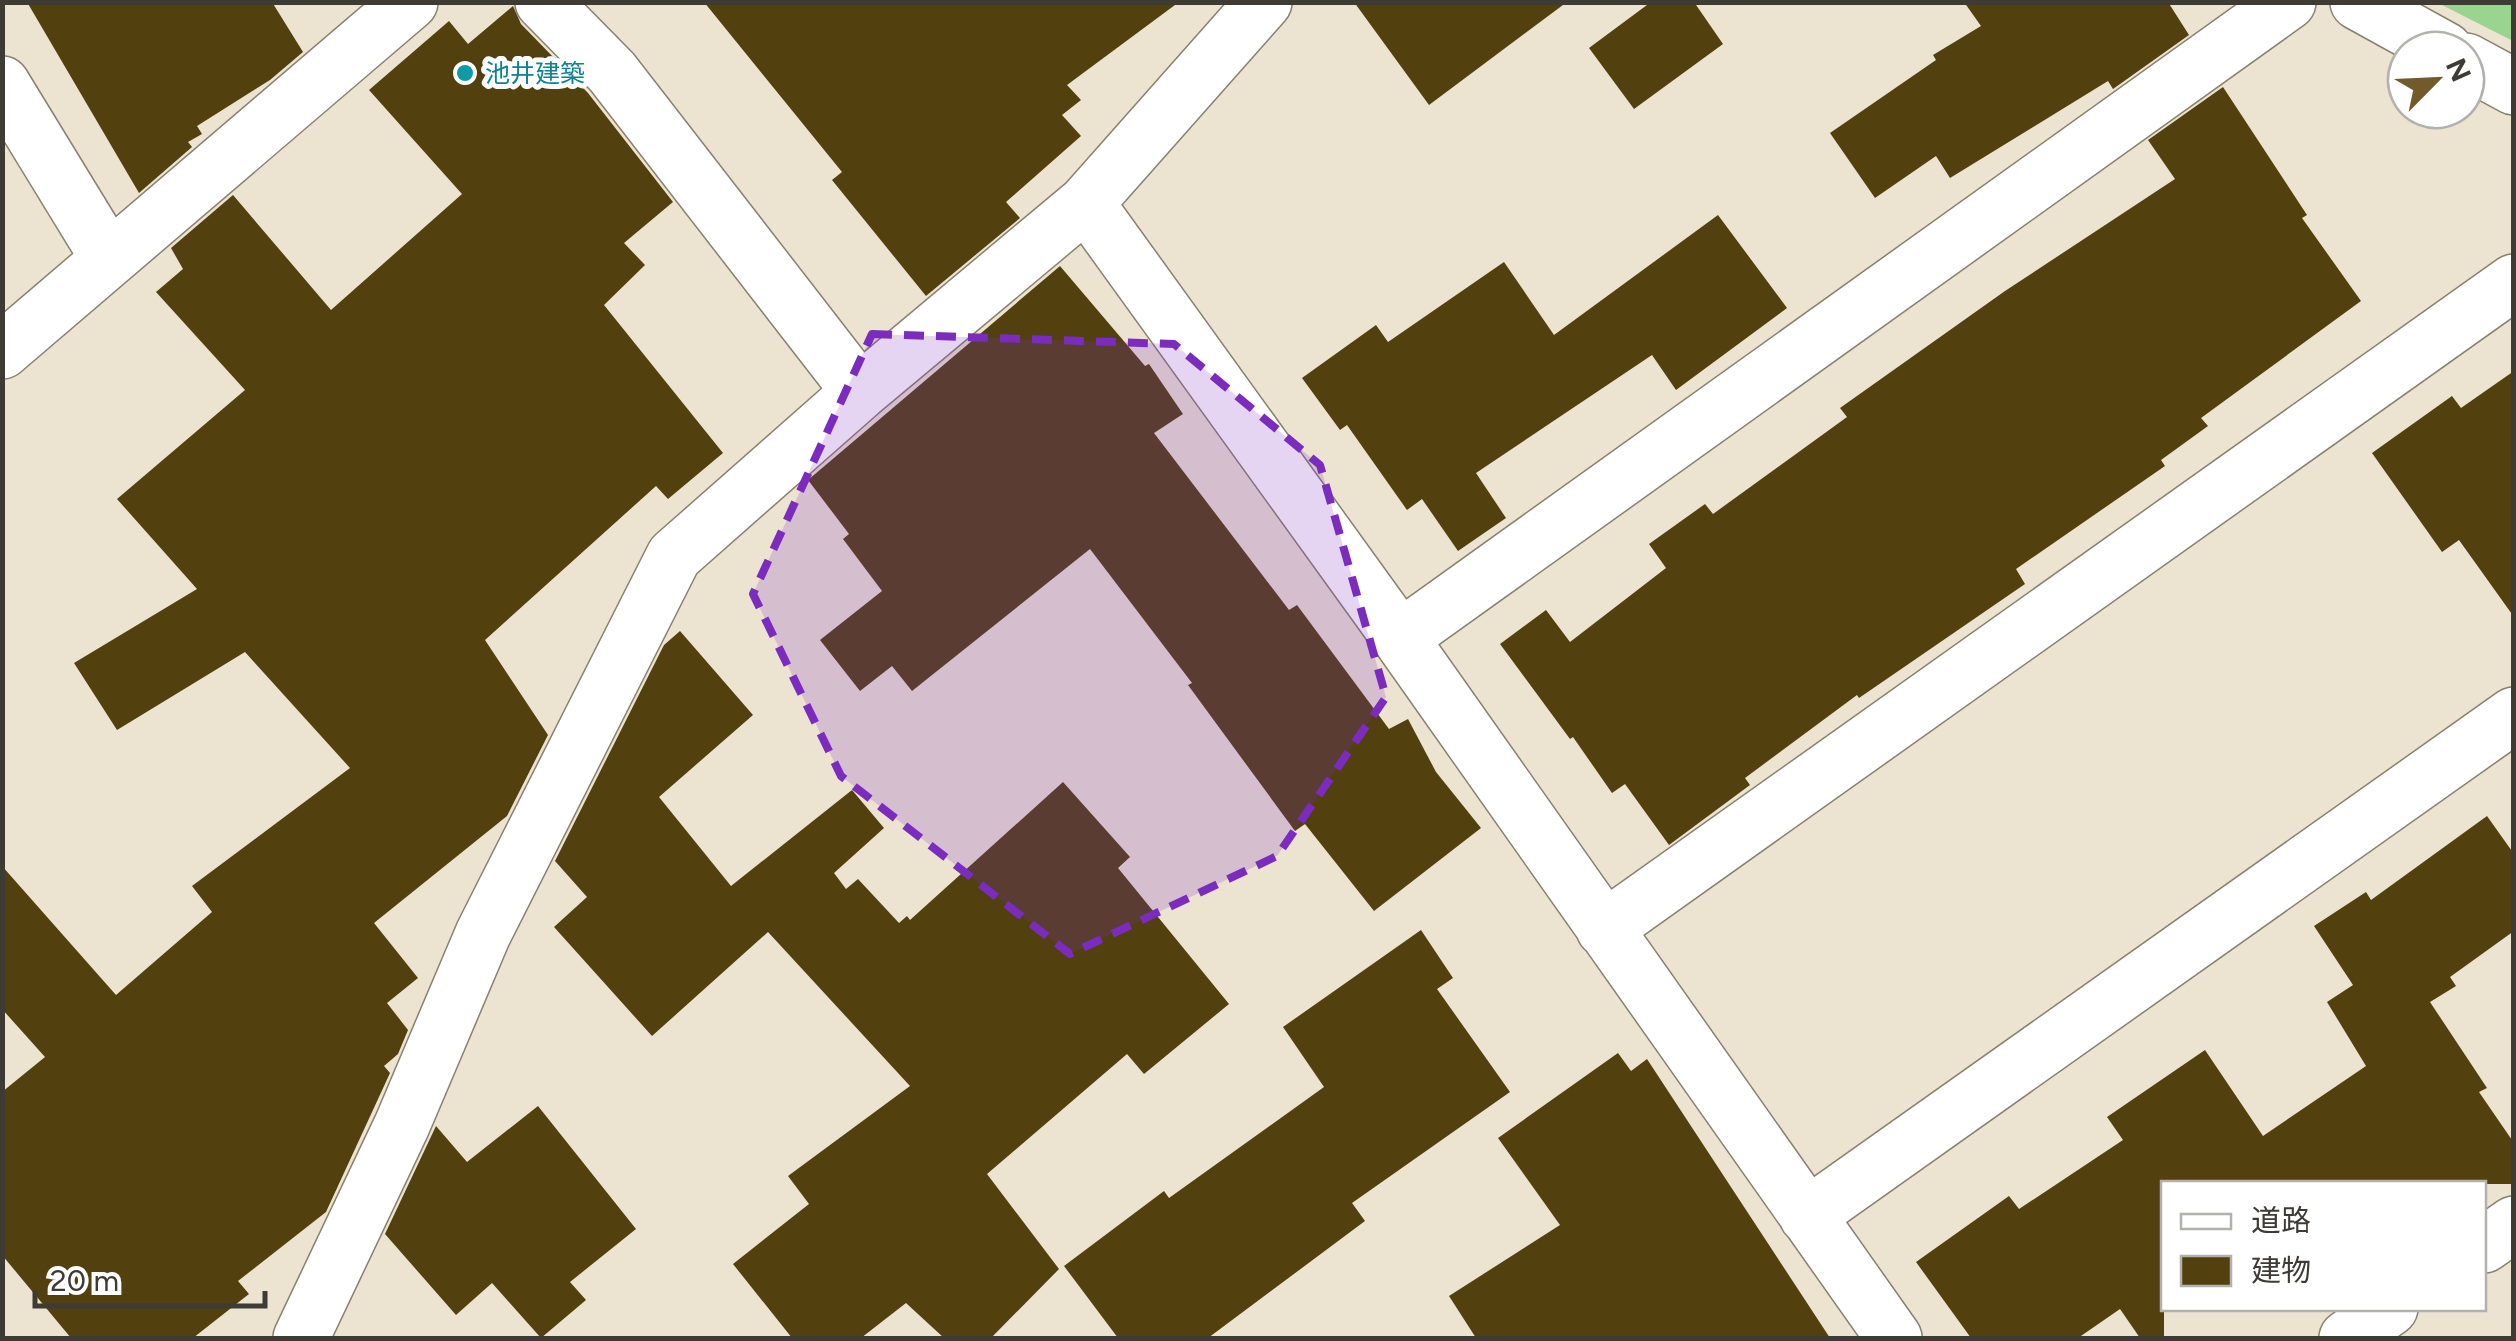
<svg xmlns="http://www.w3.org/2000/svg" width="2516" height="1341" font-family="Figtree,'Noto Sans JP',sans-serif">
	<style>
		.green { fill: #99d591 }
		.building { fill: #52400f }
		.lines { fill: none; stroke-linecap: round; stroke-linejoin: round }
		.street-casing { stroke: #888170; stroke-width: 58 }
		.street { stroke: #fff; stroke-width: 55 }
		.marked { fill: #7b2cbf; fill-opacity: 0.2; stroke: #7b2cbf; stroke-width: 8; stroke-dasharray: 20 12; stroke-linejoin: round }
		.culture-dot { fill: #0f9aa8; stroke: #fff; stroke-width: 4 }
		.labels { text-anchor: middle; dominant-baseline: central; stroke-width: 10; stroke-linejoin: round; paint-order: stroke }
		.culture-label { font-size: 25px; fill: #0d838f; stroke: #fff; text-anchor: start }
	</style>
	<rect width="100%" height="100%" fill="#ece3d1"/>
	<path class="green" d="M 2438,3 L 2513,3 L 2513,41 Z"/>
	<path class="building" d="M 27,2 L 272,2 L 303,52 L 270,80 L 197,126 L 202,134 L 188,142 L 192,147 L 139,193 Z
		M 704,2 L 1179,2 L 1067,85 L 1081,100 L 1062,115 L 1081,136 L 1006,202 L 1020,218 L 926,296 L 832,180 L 842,172 Z
		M 1354,2 L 1567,2 L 1429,105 Z
		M 1651,2 L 1694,2 L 1723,44 L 1634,109 L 1589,48 Z
		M 1964,2 L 2168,2 L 2189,35 L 2113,89 L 2108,81 L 1950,178 L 1936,156 L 1875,198 L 1830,133 L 1936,60 L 1933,55 L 1981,26 Z
		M 513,6 L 521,24 L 588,93 L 673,202 L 624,243 L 645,265 L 604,305 L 723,453 L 668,499 L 656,486 L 485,640 L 548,735 L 507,816 L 374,923 L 418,978 L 387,1003 L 408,1030 L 398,1054 L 384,1066 L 390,1073 L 326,1212 L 238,1281 L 249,1294 L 193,1338 L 71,1338 L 2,1255 L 2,1092 L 45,1057 L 2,1009 L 2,866 L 116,995 L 212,912 L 192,886 L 350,768 L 245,652 L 117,730 L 74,663 L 197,589 L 117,499 L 245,390 L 156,292 L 183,269 L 171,248 L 233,195 L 331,310 L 462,194 L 369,90 L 449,21 L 468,44 Z
		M 2223,87 L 2307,215 L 2302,218 L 2361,301 L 2201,418 L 2208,426 L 2161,460 L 2165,466 L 2016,569 L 2025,584 L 1859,698 L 1857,695 L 1745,778 L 1750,785 L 1669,845 L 1625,784 L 1612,793 L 1573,737 L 1570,739 L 1500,644 L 1546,610 L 1570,642 L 1666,568 L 1649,544 L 1705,504 L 1713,514 L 1847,417 L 1840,408 L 2005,291 L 2175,179 L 2148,140 Z
		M 1718,215 L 1787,308 L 1676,390 L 1652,355 L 1476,473 L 1506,518 L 1458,551 L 1422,499 L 1407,510 L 1347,425 L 1340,430 L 1302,378 L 1376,325 L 1388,342 L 1504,262 L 1554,335 Z
		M 1060,266 L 1145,366 L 1149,364 L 1183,414 L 1154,433 L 1289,610 L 1297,605 L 1389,729 L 1408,719 L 1436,772 L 1481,828 L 1374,911 L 1305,824 L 1295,831 L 1188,685 L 1192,683 L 1090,549 L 912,691 L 892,666 L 860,691 L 820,640 L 882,591 L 843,539 L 849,534 L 808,480 Z
		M 2514,371 L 2514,617 L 2459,540 L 2442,552 L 2372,453 L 2452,396 L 2461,408 Z
		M 680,631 L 753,715 L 659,797 L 731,886 L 852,790 L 884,828 L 834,873 L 846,889 L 858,879 L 899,923 L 907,916 L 910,920 L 1063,782 L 1130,857 L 1118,868 L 1229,1004 L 1144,1074 L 1127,1054 L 987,1174 L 1059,1269 L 991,1338 L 944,1338 L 906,1303 L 861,1338 L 792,1338 L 733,1264 L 809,1204 L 788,1176 L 910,1086 L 768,932 L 652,1036 L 554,927 L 587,897 L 555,861 L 664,645 Z
		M 2487,816 L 2514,854 L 2514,931 L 2450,977 L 2456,986 L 2430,1002 L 2487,1088 L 2479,1092 L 2514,1143 L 2514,1184 L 2164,1184 L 2164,1338 L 2140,1338 L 2120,1309 L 2078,1338 L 1971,1338 L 1916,1262 L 2009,1196 L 2019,1209 L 2123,1140 L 2107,1117 L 2205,1050 L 2263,1136 L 2366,1066 L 2327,1002 L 2353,985 L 2314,926 L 2366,892 L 2371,900 Z
		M 1421,930 L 1453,978 L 1437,989 L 1510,1092 L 1352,1203 L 1365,1221 L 1208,1338 L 1118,1338 L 1064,1266 L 1164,1191 L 1169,1198 L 1324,1087 L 1283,1027 Z
		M 1618,1053 L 1631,1071 L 1647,1059 L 1830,1338 L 1476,1338 L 1449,1296 L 1560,1225 L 1498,1138 Z
		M 538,1106 L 636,1229 L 570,1282 L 586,1300 L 541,1338 L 492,1283 L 456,1315 L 385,1234 L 436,1126 L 467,1162 Z"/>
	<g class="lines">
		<g class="street-casing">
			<path id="street" d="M 543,2 L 612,72 L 860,392
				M 2358,2 L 2445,50
				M 2466,61 L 2514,87
				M 2,84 L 109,259
				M 1086,203 L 1400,638 L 1894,1338
				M 2,351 L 410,2
				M 1400,638 L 2288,2
				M 1604,929 L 2514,282
				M 1807,1216 L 2514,715
				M 2484,1245 L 2514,1224
				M 301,1338 L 402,1125 L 483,934 L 674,556 L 860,392 L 1086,203 L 1264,2
				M 2347,1338 L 2390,1308"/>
		</g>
		<use href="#street" class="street"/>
	</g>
	<path class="marked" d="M 872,334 L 1174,344 L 1320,465 L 1386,697 L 1277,856 L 1070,954 L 841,776 L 753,594 Z"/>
	<circle class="culture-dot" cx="465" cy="73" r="10"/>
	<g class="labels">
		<g class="culture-label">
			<text x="485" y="73">池井建築</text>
		</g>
	</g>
	<rect width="2516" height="1341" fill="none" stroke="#3e3b34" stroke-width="10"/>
	<rect x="2161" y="1181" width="325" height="130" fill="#ffffff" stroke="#b2b1ae" stroke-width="2.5"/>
	<rect x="2181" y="1214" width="50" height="15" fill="#ffffff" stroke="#b2b1ae" stroke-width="2.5"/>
	<text x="2251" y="1231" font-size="30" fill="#3e3b34">道路</text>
	<rect x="2181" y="1256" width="50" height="30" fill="#52400f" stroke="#b2b1ae" stroke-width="2.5"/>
	<text x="2251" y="1281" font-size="30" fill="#3e3b34">建物</text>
	<g transform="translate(2436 80) rotate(66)"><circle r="48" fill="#ffffff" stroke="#b2b1ae" stroke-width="2.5"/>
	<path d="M0-8L18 38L0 25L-18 38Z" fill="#735a2b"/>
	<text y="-15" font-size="28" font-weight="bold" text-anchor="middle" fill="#3e3b34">N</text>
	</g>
	<path d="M35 1291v15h230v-15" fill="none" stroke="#3e3b34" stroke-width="5"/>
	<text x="50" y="1291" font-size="30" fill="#3e3b34" stroke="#ffffff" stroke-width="8" paint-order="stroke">20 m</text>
</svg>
